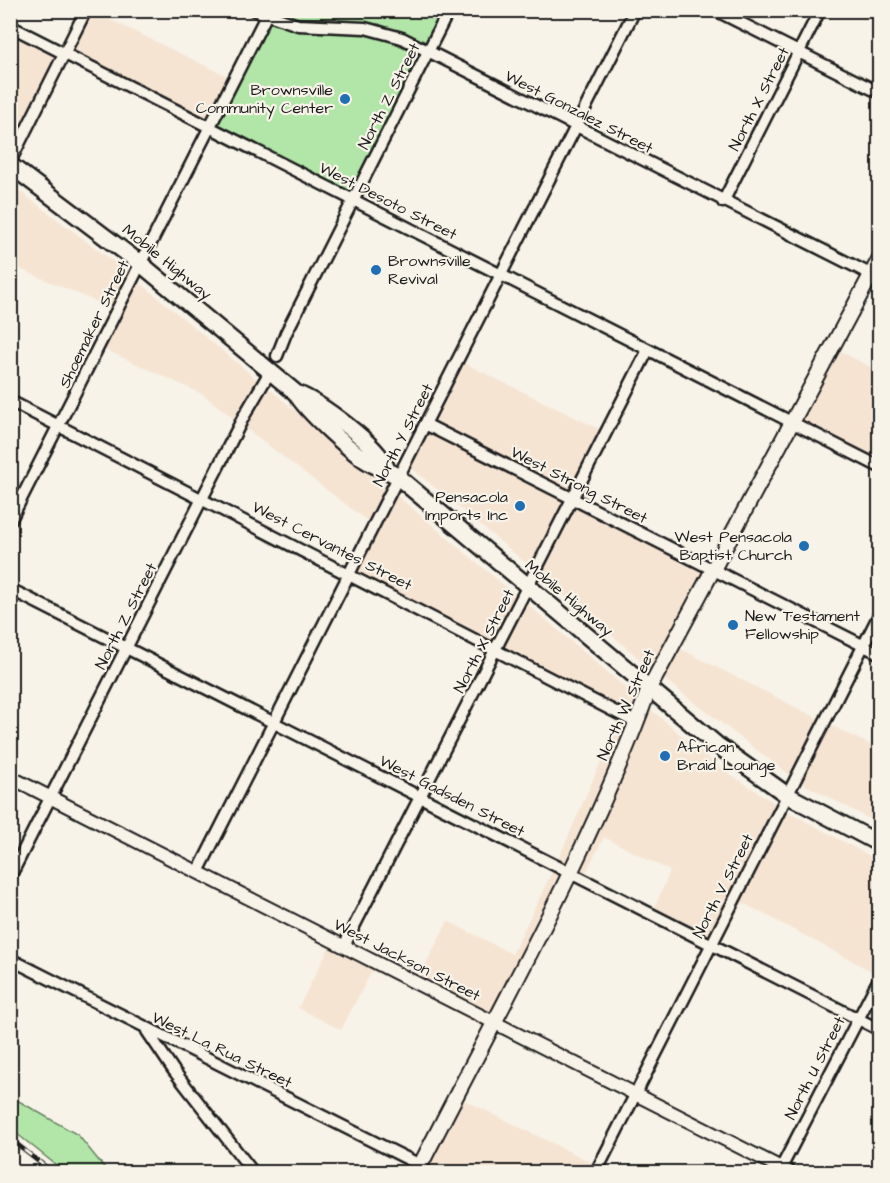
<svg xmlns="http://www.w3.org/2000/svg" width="890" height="1183" font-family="'Architects Daughter',sans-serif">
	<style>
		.built { fill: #f6e4d3 }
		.green { fill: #b2e6a8; stroke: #678162; stroke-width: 1.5 }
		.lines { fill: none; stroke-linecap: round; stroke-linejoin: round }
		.minor-casing { stroke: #1c1c1c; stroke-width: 15 }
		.tertiary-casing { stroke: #1c1c1c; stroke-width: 16 }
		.secondary-casing { stroke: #1c1c1c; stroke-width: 18 }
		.primary-casing { stroke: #1c1c1c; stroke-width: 20 }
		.minor { stroke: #f7f3e8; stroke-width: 10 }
		.tertiary { stroke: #f7f3e8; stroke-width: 12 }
		.secondary { stroke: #f7f3e8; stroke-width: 14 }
		.primary { stroke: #f7f3e8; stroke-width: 15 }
		.rail-casing { stroke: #1c1c1c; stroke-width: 5 }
		.rail { stroke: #f7f3e8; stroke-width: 3; stroke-dasharray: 9; stroke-linecap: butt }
		.poi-dot { fill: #1f6fb2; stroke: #f7f3e8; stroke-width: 2 }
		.labels { text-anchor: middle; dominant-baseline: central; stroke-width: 4.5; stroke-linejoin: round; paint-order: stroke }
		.poi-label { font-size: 16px; fill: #1c1c1c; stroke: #f7f3e8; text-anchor: end }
		.street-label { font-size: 16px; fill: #1c1c1c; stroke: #f7f3e8 }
	</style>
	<rect width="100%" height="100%" fill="#f7f3e8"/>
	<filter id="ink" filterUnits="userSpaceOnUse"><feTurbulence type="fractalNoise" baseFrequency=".0167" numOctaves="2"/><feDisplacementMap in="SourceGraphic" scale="12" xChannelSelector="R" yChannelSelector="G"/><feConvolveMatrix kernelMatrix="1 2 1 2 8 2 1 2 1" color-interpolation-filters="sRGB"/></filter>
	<g filter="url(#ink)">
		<path class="built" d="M 92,11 L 229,77 L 208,120 L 72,51 Z
			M 10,33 L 58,57 L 12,147 L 10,146 Z
			M 10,184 L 130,274 L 113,309 L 11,265 Z
			M 138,281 L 259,381 L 236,420 L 202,394 L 104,349 Z
			M 837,349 L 879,372 L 879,460 L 799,420 Z
			M 462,362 L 601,430 L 570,491 L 432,421 Z
			M 267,387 L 387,487 L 369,522 L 244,427 Z
			M 427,431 L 565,502 L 532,568 L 409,466 Z
			M 395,494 L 518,597 L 494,642 L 355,572 Z
			M 574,506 L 704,572 L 653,670 L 540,575 Z
			M 526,603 L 640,700 L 634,715 L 503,647 Z
			M 677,647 L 819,719 L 791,776 L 661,677 Z
			M 498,658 L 630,726 L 567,864 L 558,860 L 618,722 Z
			M 648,707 L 719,767 L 776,804 L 709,937 L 654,909 L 670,871 L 604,837 L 585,874 L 576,869 Z
			M 828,724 L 877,748 L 879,743 L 879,824 L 800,782 Z
			M 785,810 L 879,861 L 880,964 L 875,973 L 743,903 L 718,941 Z
			M 553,870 L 562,875 L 491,1014 L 351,943 L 419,977 L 448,921 L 512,954 Z
			M 330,946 L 486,1025 L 484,1028 L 413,989 L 372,971 L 341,1030 L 298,1008 Z
			M 460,1098 L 595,1164 L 590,1172 L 422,1172 Z"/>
		<path class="green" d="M 274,11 L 274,10 L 444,11 L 426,45 L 379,24 L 300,19 Z
			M 269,22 L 297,30 L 376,35 L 421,55 L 352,193 L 217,124 Z
			M 10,1096 L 78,1135 L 108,1172 L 65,1172 L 11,1129 Z"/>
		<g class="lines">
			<g class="minor-casing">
				<path id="minor" d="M 254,10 L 298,25 L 365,28 L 402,38 L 880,279
					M 715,10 L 880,93
					M 10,26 L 880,467
					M 10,162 L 86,10
					M 723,202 L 820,10
					M 277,356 L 286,333 L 449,10
					M 10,401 L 637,723
					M 425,424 L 880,654
					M 10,521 L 269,10
					M 10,589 L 880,1030
					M 198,872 L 635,10
					M 10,877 L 244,416 L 271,370
					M 344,946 L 648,350
					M 10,959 L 420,1165
					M 147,1031 L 174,1071 L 253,1172
					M 596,1172 L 880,613
					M 779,1172 L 880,977"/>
			</g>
			<g class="tertiary-casing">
				<path id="tertiary" d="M 10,777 L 789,1172"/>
			</g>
			<g class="secondary-casing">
				<path id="secondary" d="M 417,1172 C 496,1015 589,854 649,689 L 880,258"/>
			</g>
			<g class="primary-casing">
				<path id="primary" d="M 10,165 L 141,264 L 296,393 C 319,402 378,445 386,467
					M 296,393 C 306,411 355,456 374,465 C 383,470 390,471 398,477 L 717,745 L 787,795 L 880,844"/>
			</g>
			<use href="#minor" class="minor"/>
			<use href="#tertiary" class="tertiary"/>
			<use href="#secondary" class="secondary"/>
			<use href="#primary" class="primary"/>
			<g class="rail-casing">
				<path id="rail" d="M 10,1139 L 52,1172"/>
			</g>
			<use href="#rail" class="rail"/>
		</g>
	</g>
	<g class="poi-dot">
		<circle cx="345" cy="99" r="6"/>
		<circle cx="376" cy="270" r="6"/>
		<circle cx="520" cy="506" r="6"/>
		<circle cx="804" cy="546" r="6"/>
		<circle cx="733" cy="625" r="6"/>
		<circle cx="665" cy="756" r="6"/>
	</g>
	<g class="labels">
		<g class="poi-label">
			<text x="333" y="90">Brownsville<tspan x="333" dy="18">Community Center</tspan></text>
			<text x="388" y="261" text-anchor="start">Brownsville<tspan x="388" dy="18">Revival</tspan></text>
			<text x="508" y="497">Pensacola<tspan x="508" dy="18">Imports Inc</tspan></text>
			<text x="792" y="537">West Pensacola<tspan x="792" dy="18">Baptist Church</tspan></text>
			<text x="745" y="616" text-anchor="start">New Testament<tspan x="745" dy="18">Fellowship</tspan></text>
			<text x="677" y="747" text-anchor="start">African<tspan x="677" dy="18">Braid Lounge</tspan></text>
		</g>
		<g class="street-label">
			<text transform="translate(389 96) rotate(-63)">North Z Street</text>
			<text transform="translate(759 99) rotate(-63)">North X Street</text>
			<text transform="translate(579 112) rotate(27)">West Gonzalez Street</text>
			<text transform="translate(388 201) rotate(27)">West Desoto Street</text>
			<text transform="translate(167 262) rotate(39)">Mobile Highway</text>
			<text transform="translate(94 324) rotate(-64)">Shoemaker Street</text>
			<text transform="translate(403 435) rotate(-63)">North Y Street</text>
			<text transform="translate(579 485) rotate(27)">West Strong Street</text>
			<text transform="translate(332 546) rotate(27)">West Cervantes Street</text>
			<text transform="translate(569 598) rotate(40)">Mobile Highway</text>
			<text transform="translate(126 616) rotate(-63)">North Z Street</text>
			<text transform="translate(484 641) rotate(-63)">North X Street</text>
			<text transform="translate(626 705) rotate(-66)">North W Street</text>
			<text transform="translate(452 796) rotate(27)">West Gadsden Street</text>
			<text transform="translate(723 886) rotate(-63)">North V Street</text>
			<text transform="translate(407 960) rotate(27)">West Jackson Street</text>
			<text transform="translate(222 1050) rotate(26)">West La Rua Street</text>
			<text transform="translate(815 1068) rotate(-63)">North U Street</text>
		</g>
	</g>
	<rect width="890" height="1183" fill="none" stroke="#f7f3e8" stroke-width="36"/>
	<rect x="18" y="18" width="854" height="1147" fill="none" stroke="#1c1c1c" stroke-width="2" filter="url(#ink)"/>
</svg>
